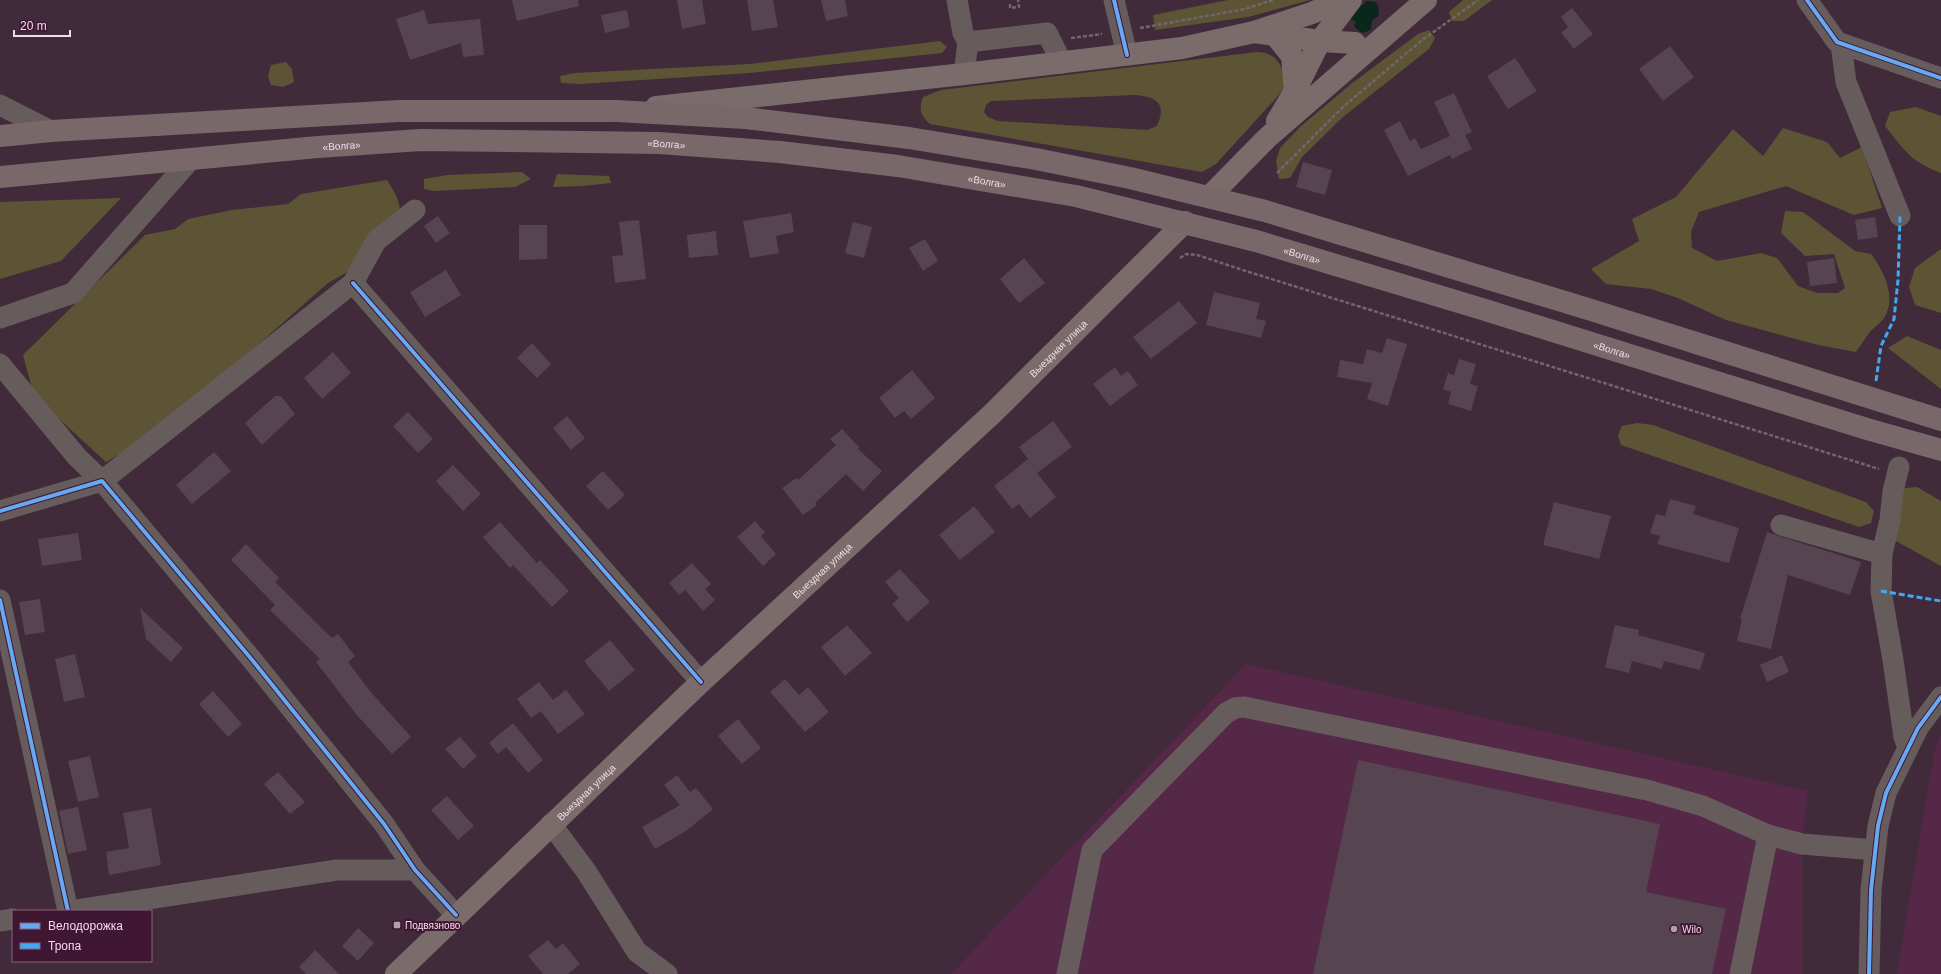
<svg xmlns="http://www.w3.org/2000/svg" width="1941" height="974" font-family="Helvetica,sans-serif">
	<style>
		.built { fill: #552847 }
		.green { fill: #5c5435; fill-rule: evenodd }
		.water { fill: #09271b }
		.building { fill: #564450 }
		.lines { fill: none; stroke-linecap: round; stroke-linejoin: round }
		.path { stroke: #71666a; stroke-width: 2.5; stroke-dasharray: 4 2; stroke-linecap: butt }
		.minor { stroke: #665c5c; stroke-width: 21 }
		.major { stroke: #7a6c6b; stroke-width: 22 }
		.highway { stroke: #78686a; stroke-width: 22 }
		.quiet { stroke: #3fa9f5; stroke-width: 3; stroke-dasharray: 6 3; stroke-linecap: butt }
		.cycleway-casing { stroke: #3f1733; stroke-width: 6 }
		.cycleway { stroke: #66a8f1; stroke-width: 4 }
		.poi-dot { fill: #b69cad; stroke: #3f1733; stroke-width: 1.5 }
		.labels { text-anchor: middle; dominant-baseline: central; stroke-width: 4; stroke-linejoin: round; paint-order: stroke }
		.street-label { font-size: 10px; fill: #f5daeb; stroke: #3f1733 }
		.poi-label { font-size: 10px; fill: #f5daeb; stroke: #3f1733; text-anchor: start }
	</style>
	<rect width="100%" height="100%" fill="#412a3a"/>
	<path class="built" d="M 1246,664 L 1808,791 L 1802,844 L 1802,974 L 951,974 Z
		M 1941,734 L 1941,974 L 1897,974 L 1935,749 Z"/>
	<path class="green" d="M 1228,0 L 1310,0 L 1248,17 L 1155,30 L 1153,15 Z
		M 1463,0 L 1492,0 L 1464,21 L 1452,21 L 1449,12 Z
		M 1429,30 L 1435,38 L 1429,49 L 1343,117 L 1302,157 L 1290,178 L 1279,179 L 1276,161 L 1280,148 L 1300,127 L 1351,84 L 1418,34 Z
		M 940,41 L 947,47 L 942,53 L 750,73 L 580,84 L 561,83 L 560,76 L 575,73 L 749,64 Z
		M 1257,52 C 1278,52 1283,68 1287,86 L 1216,164 L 1202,172 L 930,124 C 921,116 918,109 923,97 L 941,90 ZM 1135,95 C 1157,97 1167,103 1157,126 L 1147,130 L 998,121 L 988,117 L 984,112 L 986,105 L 991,101 Z
		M 286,62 L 292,69 L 294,82 L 283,87 L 271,85 L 268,76 L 271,65 Z
		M 1916,107 L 1941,116 L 1941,173 C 1910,161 1905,151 1885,126 L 1890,112 Z
		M 1783,128 L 1827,142 L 1840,158 L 1862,147 L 1882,208 L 1854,215 L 1786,186 L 1699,212 L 1691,232 L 1692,248 L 1717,261 L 1761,253 L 1777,258 L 1798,286 L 1817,293 L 1838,293 L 1845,288 L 1834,254 L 1805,256 L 1781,233 L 1785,211 L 1803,212 L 1855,251 L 1871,254 C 1884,271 1897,298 1884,318 C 1881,323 1874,327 1870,332 C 1865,338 1861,345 1856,352 L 1818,345 L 1726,320 L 1678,298 L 1651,289 L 1606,284 L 1591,269 L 1639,241 L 1632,219 L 1676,197 L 1733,129 L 1763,156 Z
		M 522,172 L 531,179 L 515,187 L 433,191 L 424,189 L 424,179 L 447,175 Z
		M 557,174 L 609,176 L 611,183 L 582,186 L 553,187 Z
		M 387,180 L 396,195 L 400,208 L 349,271 L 328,283 L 160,431 L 106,462 L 34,396 L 23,355 L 145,235 L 175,229 L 188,219 L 232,210 L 288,204 L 301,194 Z
		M 121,198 L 61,261 L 0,279 L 0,202 Z
		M 1941,249 L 1941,313 L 1915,305 L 1909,287 L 1915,268 Z
		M 1907,336 L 1941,350 L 1941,389 L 1888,348 Z
		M 1637,423 L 1653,425 L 1866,502 L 1874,511 L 1871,523 L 1859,527 L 1621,445 L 1618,435 L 1622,426 Z
		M 1917,487 L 1941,501 L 1941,566 L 1894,540 L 1898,499 L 1905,488 Z"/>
	<path class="water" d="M 1367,1 L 1375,2 L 1378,5 L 1379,16 L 1372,20 L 1371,29 C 1364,34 1359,34 1354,25 L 1356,22 L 1349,18 L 1358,4 L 1361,6 Z"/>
	<path class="building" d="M 512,0 L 578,0 L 579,6 L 517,21 Z
		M 677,0 L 702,0 L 706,24 L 682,29 Z
		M 747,0 L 773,0 L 778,27 L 752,31 Z
		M 821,0 L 845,0 L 848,16 L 826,21 Z
		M 1572,8 L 1593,34 L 1574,49 L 1561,33 L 1568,27 L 1561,17 Z
		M 424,10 L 428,24 L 480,19 L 484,55 L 463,57 L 461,43 L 410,60 L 396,19 Z
		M 627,10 L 630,27 L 605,33 L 601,15 Z
		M 1670,46 L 1694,77 L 1663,101 L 1639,69 Z
		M 1515,58 L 1537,91 L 1508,109 L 1487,76 Z
		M 1454,93 L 1472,132 L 1465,135 L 1472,149 L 1452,159 L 1450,155 L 1408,176 L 1384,130 L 1400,121 L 1410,141 L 1415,138 L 1421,149 L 1450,136 L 1434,102 Z
		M 1303,162 L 1332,170 L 1325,195 L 1296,187 Z
		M 791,213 L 794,232 L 776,236 L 779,253 L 750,258 L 743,221 Z
		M 438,216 L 450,233 L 436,243 L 424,226 Z
		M 1875,217 L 1878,237 L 1858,240 L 1855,220 Z
		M 639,220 L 646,279 L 615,283 L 612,256 L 623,255 L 619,222 Z
		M 853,222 L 872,227 L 864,258 L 845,253 Z
		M 519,225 L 547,225 L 547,259 L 519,260 Z
		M 716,231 L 718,255 L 689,258 L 687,235 Z
		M 925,239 L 938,261 L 923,271 L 909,248 Z
		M 1024,258 L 1045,283 L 1019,303 L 1000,279 Z
		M 1834,258 L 1837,283 L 1810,286 L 1807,262 Z
		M 446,270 L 461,295 L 425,317 L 410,292 Z
		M 1214,292 L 1260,303 L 1256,319 L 1266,321 L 1261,338 L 1206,325 Z
		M 1179,301 L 1197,323 L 1151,359 L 1133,337 Z
		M 1387,338 L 1407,344 L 1388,406 L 1367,399 L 1372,383 L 1337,377 L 1340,360 L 1363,364 L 1367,349 L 1382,353 Z
		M 532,343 L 551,364 L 537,378 L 517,358 Z
		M 333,352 L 351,373 L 322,399 L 304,378 Z
		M 1459,359 L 1476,364 L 1470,384 L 1478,386 L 1471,411 L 1448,404 L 1451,392 L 1443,389 L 1448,373 L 1454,375 Z
		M 1115,367 L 1121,376 L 1128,371 L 1138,385 L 1110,406 L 1093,384 Z
		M 912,370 L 935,398 L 911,419 L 904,411 L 895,418 L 879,398 Z
		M 275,396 L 281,396 L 295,414 L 262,445 L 245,423 Z
		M 408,412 L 433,439 L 418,453 L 393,426 Z
		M 567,416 L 585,438 L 571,450 L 553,428 Z
		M 1053,421 L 1072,447 L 1037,473 L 1056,497 L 1030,518 L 1019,504 L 1012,509 L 994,486 L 1028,459 L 1019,447 Z
		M 842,429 L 859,447 L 858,449 L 882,471 L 863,491 L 846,474 L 815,503 L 817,505 L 803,515 L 782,488 L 796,478 L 798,480 L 836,445 L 830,439 Z
		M 214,452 L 231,471 L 192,504 L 176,485 Z
		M 453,465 L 481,494 L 463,511 L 436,481 Z
		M 603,471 L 625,495 L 608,510 L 586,486 Z
		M 1670,499 L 1696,506 L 1693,514 L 1739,528 L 1729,563 L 1657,544 L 1660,536 L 1650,533 L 1656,514 L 1665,516 Z
		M 1554,502 L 1611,516 L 1599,559 L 1543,545 Z
		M 974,506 L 995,532 L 960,560 L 939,535 Z
		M 755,521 L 765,532 L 761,536 L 776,554 L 763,566 L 737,537 Z
		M 500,522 L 537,563 L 540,560 L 569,591 L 552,607 L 513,565 L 510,568 L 483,537 Z
		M 1767,532 L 1861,562 L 1850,595 L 1788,575 L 1771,649 L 1737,641 L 1742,619 L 1740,619 Z
		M 78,533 L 82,560 L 42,566 L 38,539 Z
		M 246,544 L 279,578 L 275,582 L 332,638 L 338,634 L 355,656 L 348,662 L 369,690 L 411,737 L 392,754 L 356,714 L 316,662 L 320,659 L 270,610 L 275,605 L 231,560 Z
		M 692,563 L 711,584 L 705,589 L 715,600 L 703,611 L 685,590 L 679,595 L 669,583 Z
		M 900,569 L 930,602 L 907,622 L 892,604 L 899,598 L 885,582 Z
		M 40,599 L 45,632 L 25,635 L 19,602 Z
		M 140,608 L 183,648 L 171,662 L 146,639 Z
		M 847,625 L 872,653 L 845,676 L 821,647 Z
		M 1615,625 L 1639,630 L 1638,635 L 1705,653 L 1700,670 L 1664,661 L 1662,669 L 1632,661 L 1629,673 L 1605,667 Z
		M 610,640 L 635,670 L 609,691 L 584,661 Z
		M 75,654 L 85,697 L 64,702 L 55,659 Z
		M 1782,655 L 1789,672 L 1767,682 L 1760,665 Z
		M 785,679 L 799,695 L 808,687 L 829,712 L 805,732 L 770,692 Z
		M 539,682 L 553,700 L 566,690 L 585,714 L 558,734 L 541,711 L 531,718 L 517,699 Z
		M 213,691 L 242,724 L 228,737 L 199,704 Z
		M 738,719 L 761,748 L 742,764 L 718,736 Z
		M 513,723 L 543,760 L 528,773 L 506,747 L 498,754 L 489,743 Z
		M 460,737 L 477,756 L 463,769 L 445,749 Z
		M 90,756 L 99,797 L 78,802 L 68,761 Z
		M 1358,760 L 1660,824 L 1646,892 L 1726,909 L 1712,974 L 1313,974 Z
		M 278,772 L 305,802 L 290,814 L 264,784 Z
		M 677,775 L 690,792 L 696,788 L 713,809 L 686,831 L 655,849 L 642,827 L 680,805 L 664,785 Z
		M 447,796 L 474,826 L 458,840 L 431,810 Z
		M 78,807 L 87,850 L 68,854 L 59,811 Z
		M 151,808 L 161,865 L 109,875 L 106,852 L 129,848 L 123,813 Z
		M 358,928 L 374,943 L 358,961 L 342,946 Z
		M 548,940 L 556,949 L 563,943 L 580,964 L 568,974 L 543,974 L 528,956 Z
		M 315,950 L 339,974 L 306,974 L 299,967 Z"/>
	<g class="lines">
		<path class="path" d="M 1010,4 L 1010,8 L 1019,7 L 1018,0
			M 1140,28 L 1245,9 L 1273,0
			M 1071,38 L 1102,34
			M 1277,173 L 1343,107 L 1421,41 L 1478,0
			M 1180,258 L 1186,254 L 1197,255 L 1249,272 L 1879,469"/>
		<path class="minor" d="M 957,0 L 963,33 L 968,42
			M 1114,0 L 1127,55
			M 1807,0 L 1837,42 L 1941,78
			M 1841,44 L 1846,82 L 1900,216
			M 964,74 L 968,42 L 1047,33 L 1062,63
			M 0,105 L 51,131
			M 353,283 L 701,682
			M 0,318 L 73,293 L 191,159
			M 0,364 L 77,457 L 102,481 L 253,661 L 384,824 L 415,870 L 456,915
			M 1899,467 L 1893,491 L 1890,520 L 1882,554 L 1881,591 L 1893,660 L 1904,737 L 1908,748
			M 0,511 L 102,481 L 353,283 L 376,241 L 415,210
			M 1781,525 L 1882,554
			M 0,600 L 68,911
			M 551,824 L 586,871 L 637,952 L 667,974
			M 70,911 L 337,870 L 415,870
			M 0,921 L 13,919
			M 1067,974 L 1092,850 L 1226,713 L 1235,708 L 1244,707 L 1647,790 L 1703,806 L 1768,835 L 1802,844 L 1875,850
			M 1740,974 L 1768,835
			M 1869,974 L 1871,890 L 1878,826 L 1886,793 L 1918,728 L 1941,697"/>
		<g class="major">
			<path d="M 1254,32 L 1275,35 L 1292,56 L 1295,91"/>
			<path d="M 1275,35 L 1320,41 L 1355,43"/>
			<path d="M 656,107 L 964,74 L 1182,48 L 1254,32 L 1312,13 L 1340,0"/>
			<path d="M 1277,121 L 1295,91 L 1320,41 L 1351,0"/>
			<path d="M 1210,196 L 1267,138 L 1426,0"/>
			<path id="s1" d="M 396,974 L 701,682 L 992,414 L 1185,222"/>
		</g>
		<g class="highway">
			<path d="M 0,136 L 51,131 L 399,111 L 616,111 L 746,118 L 909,138 L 1036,159 L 1130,178 L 1265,211 L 1588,309 L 1941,420"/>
			<path id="s2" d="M 0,177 L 318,147 L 421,140 L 659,143 L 780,152 L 898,166 L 1076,196 L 1256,241 L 1482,309 L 1867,429 L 1941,450"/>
		</g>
		<path class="quiet" d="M 1876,381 L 1881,346 L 1894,319 L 1898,280 L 1900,216
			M 1881,591 L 1941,601"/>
		<g class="cycleway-casing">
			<path id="cycleway" d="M 1114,0 L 1127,55
				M 1807,0 L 1837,42 L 1941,78
				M 353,283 L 701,682
				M 0,511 L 102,481 L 253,661 L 384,824 L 415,870 L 456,915
				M 0,600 L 68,911
				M 1869,974 L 1871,890 L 1878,826 L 1886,793 L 1918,728 L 1941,697"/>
		</g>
		<use href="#cycleway" class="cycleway"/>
	</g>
	<g class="poi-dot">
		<rect x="393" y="921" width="8" height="8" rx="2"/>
		<circle cx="1674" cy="929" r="4"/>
	</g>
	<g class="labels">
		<g class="street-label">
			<text stroke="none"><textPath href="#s2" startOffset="668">«Волга»</textPath></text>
			<text stroke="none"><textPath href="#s2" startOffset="343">«Волга»</textPath></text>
			<text stroke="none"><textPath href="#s2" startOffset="991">«Волга»</textPath></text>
			<text stroke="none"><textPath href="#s2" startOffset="1315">«Волга»</textPath></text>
			<text stroke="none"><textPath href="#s1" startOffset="911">Выездная улица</textPath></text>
			<text stroke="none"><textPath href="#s2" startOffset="1639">«Волга»</textPath></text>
			<text stroke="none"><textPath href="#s1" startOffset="587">Выездная улица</textPath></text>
			<text stroke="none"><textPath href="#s1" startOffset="263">Выездная улица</textPath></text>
		</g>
		<g class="poi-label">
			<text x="405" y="925">Подвязново</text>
			<text x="1682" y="929">Wilo</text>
		</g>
	</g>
	<rect x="12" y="910" width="140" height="52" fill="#3f1733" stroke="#88657d"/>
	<rect x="20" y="923" width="20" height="6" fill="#66a8f1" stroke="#88657d"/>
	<text x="48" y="930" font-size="12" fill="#f5daeb">Велодорожка</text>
	<rect x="20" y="943" width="20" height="6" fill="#3fa9f5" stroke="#88657d"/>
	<text x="48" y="950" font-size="12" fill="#f5daeb">Тропа</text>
	<path d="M14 30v6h56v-6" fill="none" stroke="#f5daeb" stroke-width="2"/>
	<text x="20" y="30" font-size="12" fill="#f5daeb" stroke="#3f1733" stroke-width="3" paint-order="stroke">20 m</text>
</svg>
